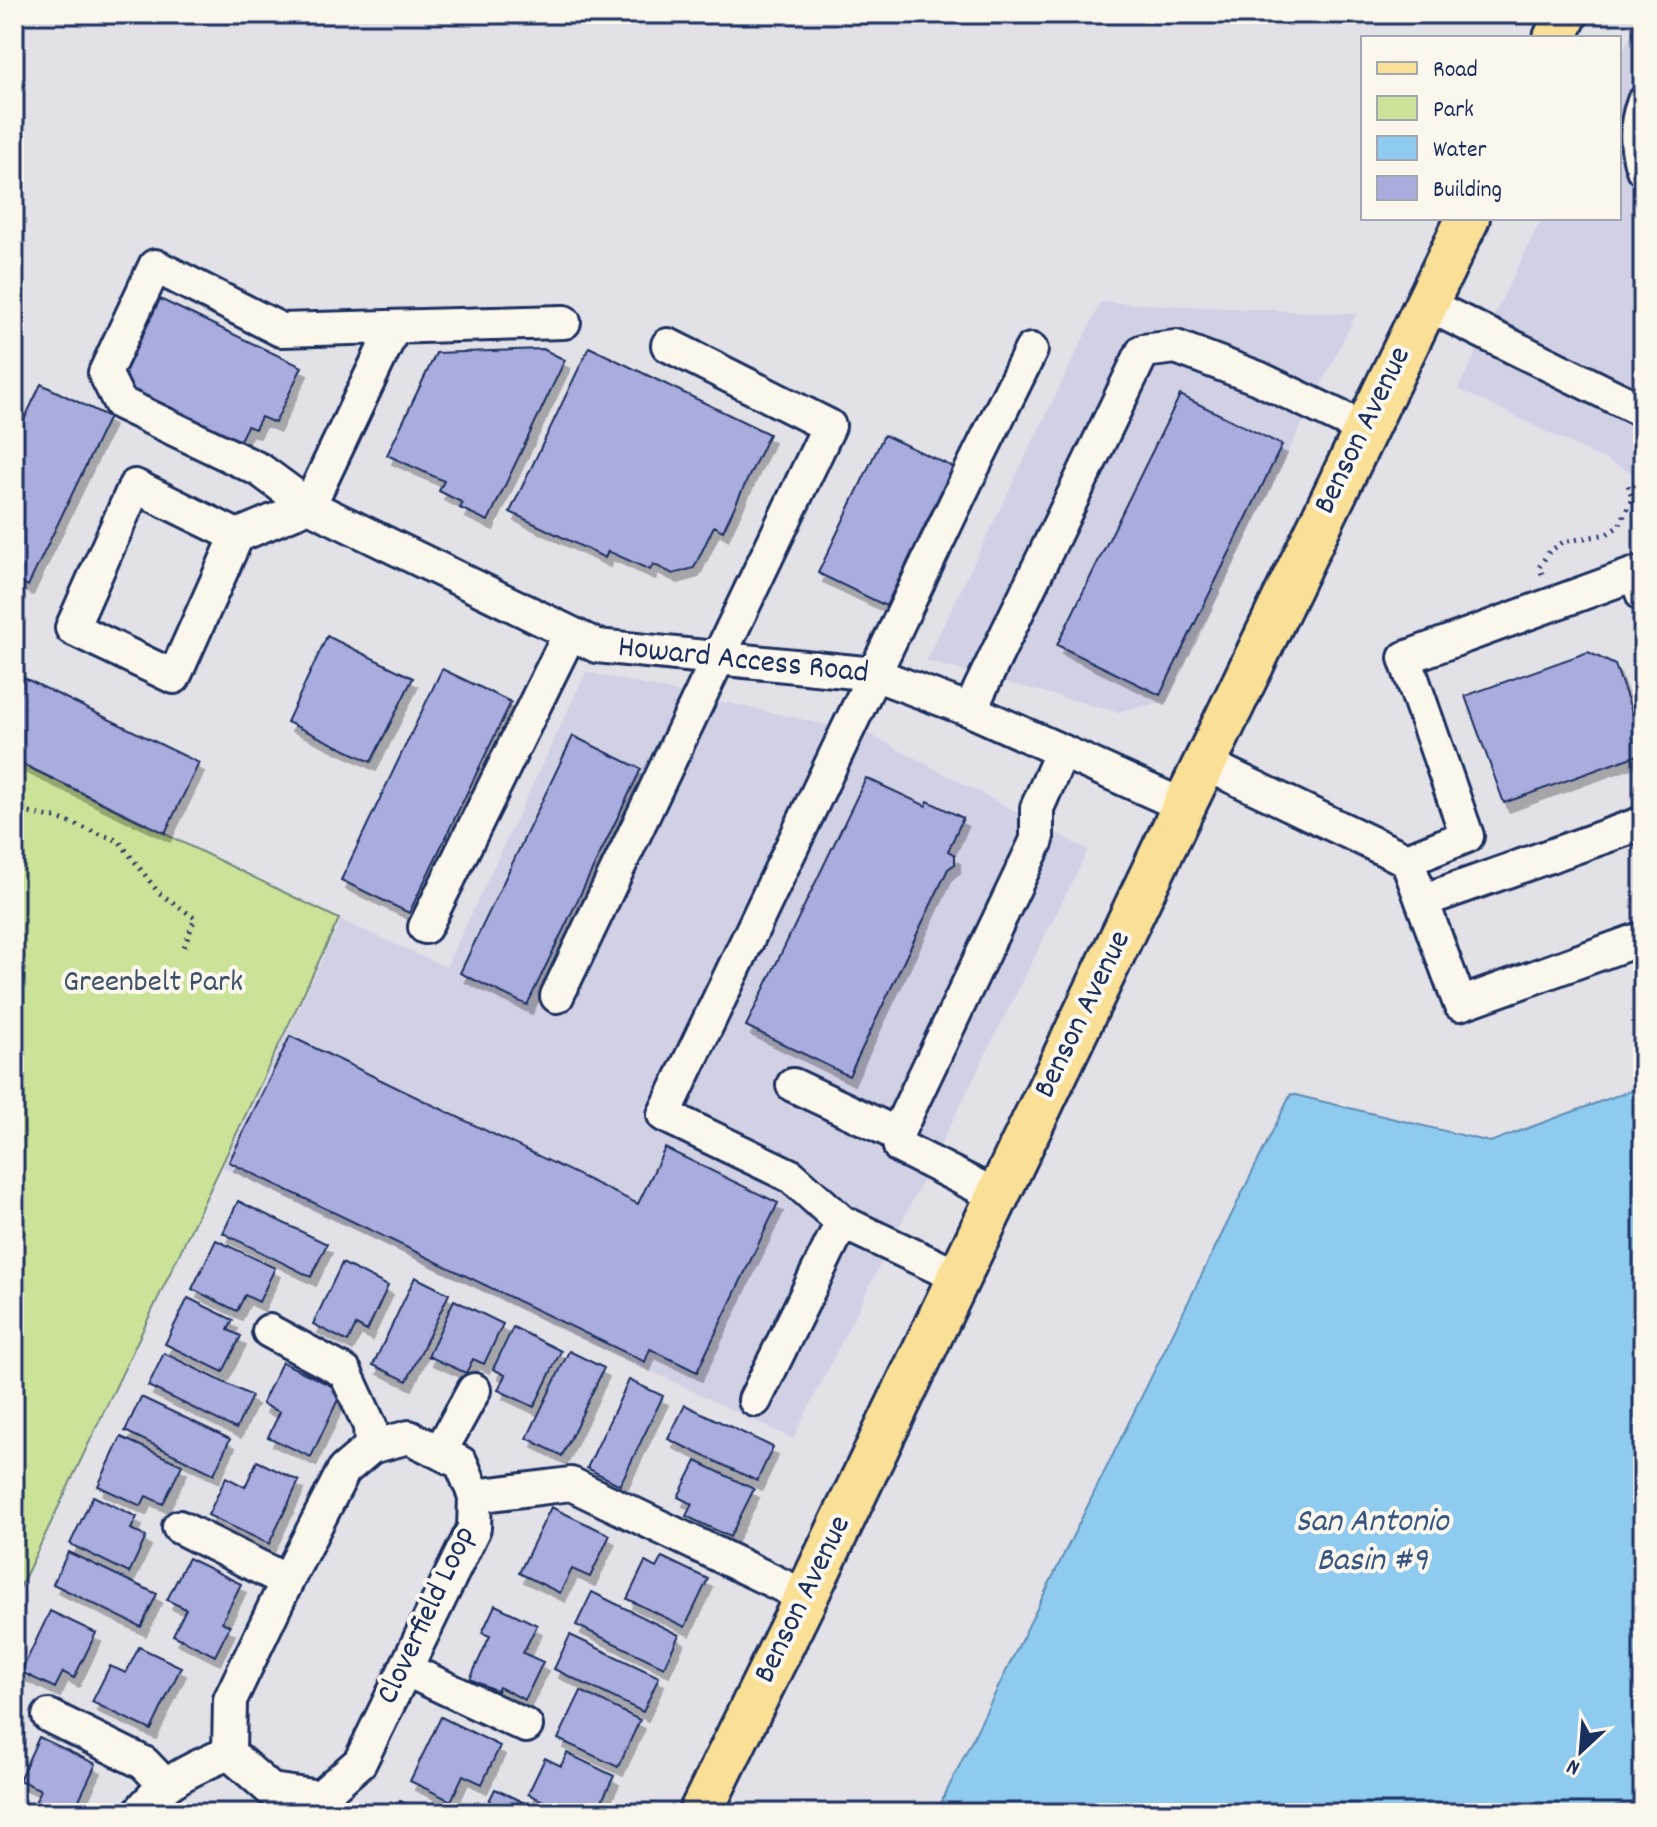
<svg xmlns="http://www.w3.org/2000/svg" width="1657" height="1827" font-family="Dekko,sans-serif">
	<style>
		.built { fill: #d1d1e5 }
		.green { fill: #cae399; stroke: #72897c; stroke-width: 2 }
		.water { fill: #8fcbef; stroke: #618db5; stroke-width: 2 }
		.building { fill: #a8adde; stroke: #1b2f5e; stroke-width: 2; filter: url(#shadow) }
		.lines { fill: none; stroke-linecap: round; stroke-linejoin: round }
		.minor-casing { stroke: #1b2f5e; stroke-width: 38 }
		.major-casing { stroke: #1b2f5e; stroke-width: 48 }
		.path { stroke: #1b2f5e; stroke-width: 5; stroke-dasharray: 2 6; stroke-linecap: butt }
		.minor { stroke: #fbf7ec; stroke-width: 32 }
		.major { stroke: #fadf96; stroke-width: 42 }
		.labels { text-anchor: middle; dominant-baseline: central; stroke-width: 8; stroke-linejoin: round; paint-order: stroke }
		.street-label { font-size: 32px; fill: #1b2f5e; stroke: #fbf7ec }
		.park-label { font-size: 32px; fill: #3e536a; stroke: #fbf7ec }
		.water-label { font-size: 34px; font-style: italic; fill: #385682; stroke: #fbf7ec }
	</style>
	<defs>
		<filter id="shadow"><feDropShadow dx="5" dy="9" stdDeviation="0" flood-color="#0004"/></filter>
	</defs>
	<rect width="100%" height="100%" fill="#e2e1e8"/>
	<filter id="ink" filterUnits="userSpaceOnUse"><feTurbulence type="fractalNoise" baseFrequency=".0125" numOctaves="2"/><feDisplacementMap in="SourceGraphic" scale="16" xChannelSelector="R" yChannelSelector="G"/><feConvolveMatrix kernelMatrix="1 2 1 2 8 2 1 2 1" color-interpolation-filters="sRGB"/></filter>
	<g filter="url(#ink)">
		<path class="built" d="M 1641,14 L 1643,14 L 1643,478 L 1458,389 L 1542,218 L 1619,218 L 1619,59 Z
			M 1101,302 L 1356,314 L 1166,701 L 1117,712 L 926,661 Z
			M 586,672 L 869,734 L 1088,850 L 793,1439 L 223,1167 L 341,920 L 446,967 Z"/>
		<path class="green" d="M 14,760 L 339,919 L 14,1600 Z"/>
		<path class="water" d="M 1643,1086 L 1643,1813 L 936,1813 L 1291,1094 L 1490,1142 Z"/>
		<path class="building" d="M 160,299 L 302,367 L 275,423 L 261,417 L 255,429 L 247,426 L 238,444 L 132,393 L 121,380 Z
			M 589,347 L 769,434 L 723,531 L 714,526 L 694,568 L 673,574 L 653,564 L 650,570 L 608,551 L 605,558 L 510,512 Z
			M 543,349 L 565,360 L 488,521 L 460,508 L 463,503 L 439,491 L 444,481 L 387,455 L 436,353 Z
			M 41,384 L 109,417 L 28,586 L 14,579 L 14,441 Z
			M 1180,395 L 1282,445 L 1160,695 L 1057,645 Z
			M 884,435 L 953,467 L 886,606 L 818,573 Z
			M 327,636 L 413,678 L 371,762 L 287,722 Z
			M 1588,652 L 1615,665 L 1643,742 L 1643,753 L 1504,803 L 1465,696 Z
			M 442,669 L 511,702 L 409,913 L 341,880 Z
			M 14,673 L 199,763 L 165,833 L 14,760 Z
			M 573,736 L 641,769 L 527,1005 L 460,973 Z
			M 866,778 L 926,806 L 928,801 L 963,818 L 948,851 L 955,855 L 955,864 L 948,869 L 849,1076 L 746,1026 Z
			M 290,1036 L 638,1204 L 665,1148 L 778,1203 L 697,1372 L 650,1349 L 645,1362 L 229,1162 Z
			M 238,1201 L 327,1244 L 311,1277 L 223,1233 Z
			M 216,1240 L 275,1268 L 259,1302 L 245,1295 L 237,1311 L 192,1289 Z
			M 342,1263 L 388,1286 L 367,1331 L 356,1325 L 348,1342 L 313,1324 Z
			M 415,1277 L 449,1294 L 407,1381 L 373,1365 Z
			M 188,1298 L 233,1320 L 228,1330 L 241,1336 L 223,1372 L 165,1344 Z
			M 454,1300 L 503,1324 L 484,1364 L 473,1359 L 466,1373 L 428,1356 Z
			M 513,1327 L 561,1351 L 534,1407 L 498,1390 L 505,1375 L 493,1369 Z
			M 569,1351 L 604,1368 L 562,1456 L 527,1438 Z
			M 164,1353 L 252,1396 L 236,1429 L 148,1386 Z
			M 282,1362 L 342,1391 L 311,1457 L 268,1437 L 280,1412 L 262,1404 Z
			M 629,1380 L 663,1396 L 620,1485 L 587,1468 Z
			M 141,1397 L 230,1439 L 214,1474 L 125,1431 Z
			M 685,1405 L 773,1447 L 757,1481 L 668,1439 Z
			M 121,1437 L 182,1465 L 163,1504 L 146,1496 L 141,1506 L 98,1486 Z
			M 257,1461 L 299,1481 L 269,1544 L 208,1515 L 226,1477 L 245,1487 Z
			M 696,1461 L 754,1489 L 730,1537 L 686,1516 L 692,1504 L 678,1497 Z
			M 93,1496 L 137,1517 L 131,1529 L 146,1537 L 129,1573 L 70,1544 Z
			M 551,1507 L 610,1535 L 590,1577 L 572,1569 L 560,1593 L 519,1573 Z
			M 68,1552 L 157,1594 L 141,1627 L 53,1584 Z
			M 662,1557 L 708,1579 L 685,1627 L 627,1599 L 645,1562 L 656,1568 Z
			M 188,1558 L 241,1584 L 222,1622 L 230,1626 L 215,1656 L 173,1635 L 186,1609 L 167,1600 Z
			M 592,1592 L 679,1635 L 664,1667 L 576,1625 Z
			M 495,1605 L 537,1625 L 523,1653 L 543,1662 L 525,1700 L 499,1687 L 497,1691 L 470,1679 L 490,1636 L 482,1633 Z
			M 50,1611 L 96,1633 L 74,1678 L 63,1672 L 55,1688 L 21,1672 Z
			M 570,1635 L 659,1677 L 643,1712 L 554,1669 Z
			M 139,1647 L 181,1667 L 151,1730 L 92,1702 L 110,1666 L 126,1673 Z
			M 581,1691 L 640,1720 L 618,1767 L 558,1739 Z
			M 441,1717 L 500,1746 L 482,1784 L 463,1775 L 451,1801 L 410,1781 Z
			M 39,1737 L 96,1764 L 76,1806 L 83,1810 L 81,1813 L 30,1813 L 41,1790 L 19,1780 Z
			M 567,1753 L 614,1776 L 596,1813 L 568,1813 L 528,1794 L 545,1758 L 561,1766 Z
			M 495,1789 L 546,1813 L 483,1813 Z
			M 400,1801 L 425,1813 L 394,1813 Z"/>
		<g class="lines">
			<g class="minor-casing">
				<path id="minor" d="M 1643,103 C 1635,126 1635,146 1643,169
					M 1426,304 L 1643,411
					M 564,322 L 281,330 L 155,266 L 105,373 L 120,403 L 260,470 L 309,506 L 597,646 L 874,674 L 970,710 L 1184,806
					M 237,536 L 174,677 L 72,628 L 135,486 L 237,536 L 309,506 L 394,327
					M 970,710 L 1143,351 L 1176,347 L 1258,378 L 1365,429
					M 1204,763 L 1407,860 L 1460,1004 L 1643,938
					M 1407,860 L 1467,836 L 1405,658 L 1635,574 L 1643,595
					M 1422,901 L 1643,823
					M 425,927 L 570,633
					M 557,996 L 829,426 L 668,345
					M 793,1085 L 897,1134
					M 997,1196 L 900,1147 L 897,1134 L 1037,840 L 1037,808 L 1062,751
					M 959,1277 L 842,1222 L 791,1176 L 664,1115 L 970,473 L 1031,350
					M 269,1331 L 345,1372 L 370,1426 L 371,1447
					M 755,1400 L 842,1222
					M 409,1437 L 461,1463 L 475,1496 L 474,1528 L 360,1762 L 320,1797 L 271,1790 L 229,1753 L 230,1700 L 287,1581 L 344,1470 L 371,1447 Z
					M 440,1452 L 474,1390
					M 475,1496 L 571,1484 L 806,1597
					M 179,1527 L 287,1581
					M 405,1669 L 526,1726
					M 49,1716 L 144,1763 L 165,1785
					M 139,1813 C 163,1781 193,1768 229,1753"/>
			</g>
			<g class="major-casing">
				<path id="major" d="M 1555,38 L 1566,14
					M 700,1813 L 806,1597 L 1184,806 L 1468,218"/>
			</g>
			<path class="path" d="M 1542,574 L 1539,567 L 1549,552 L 1563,542 L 1607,534 L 1619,526 L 1632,499 L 1628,484
				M 14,810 L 60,819 L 119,841 L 158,892 L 195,918 L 183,950"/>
			<use href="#minor" class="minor"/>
			<use href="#major" class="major"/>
		</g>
	</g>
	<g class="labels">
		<g class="street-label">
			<text transform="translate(1364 431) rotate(-64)">Benson Avenue</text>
			<text transform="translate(743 662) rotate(6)">Howard Access Road</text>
			<text transform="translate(1084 1015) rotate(-64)">Benson Avenue</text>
			<text transform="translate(804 1600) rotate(-64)">Benson Avenue</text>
			<text transform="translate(428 1616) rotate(-65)">Cloverfield Loop</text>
		</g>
		<g class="park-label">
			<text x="153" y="984">Greenbelt Park</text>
		</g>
		<g class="water-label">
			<text x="1372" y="1523">San Antonio<tspan x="1372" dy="39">Basin #9</tspan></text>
		</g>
	</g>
	<rect width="1657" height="1827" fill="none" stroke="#fbf7ec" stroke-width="48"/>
	<rect x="24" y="24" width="1609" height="1779" fill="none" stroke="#1b2f5e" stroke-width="3" filter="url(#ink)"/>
	<rect x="1361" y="36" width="260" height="184" fill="#fbf7ec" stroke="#a1a7b3" stroke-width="2"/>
	<rect x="1377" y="62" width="40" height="12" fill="#fadf96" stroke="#a1a7b3" stroke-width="2"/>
	<text x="1433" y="76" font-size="24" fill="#1b2f5e">Road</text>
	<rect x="1377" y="96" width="40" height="24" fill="#cae399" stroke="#a1a7b3" stroke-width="2"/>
	<text x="1433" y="116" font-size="24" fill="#1b2f5e">Park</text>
	<rect x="1377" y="136" width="40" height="24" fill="#8fcbef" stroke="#a1a7b3" stroke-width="2"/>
	<text x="1433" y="156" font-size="24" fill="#1b2f5e">Water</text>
	<rect x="1377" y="176" width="40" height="24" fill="#a8adde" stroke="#a1a7b3" stroke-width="2"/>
	<text x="1433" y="196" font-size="24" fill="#1b2f5e">Building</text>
	<g transform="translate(1581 1751) rotate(206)" stroke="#fbf7ec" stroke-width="6" paint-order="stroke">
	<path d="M0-6L14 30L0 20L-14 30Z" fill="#1b2f5e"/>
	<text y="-12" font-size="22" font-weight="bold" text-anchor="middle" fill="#1b2f5e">N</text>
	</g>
</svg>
